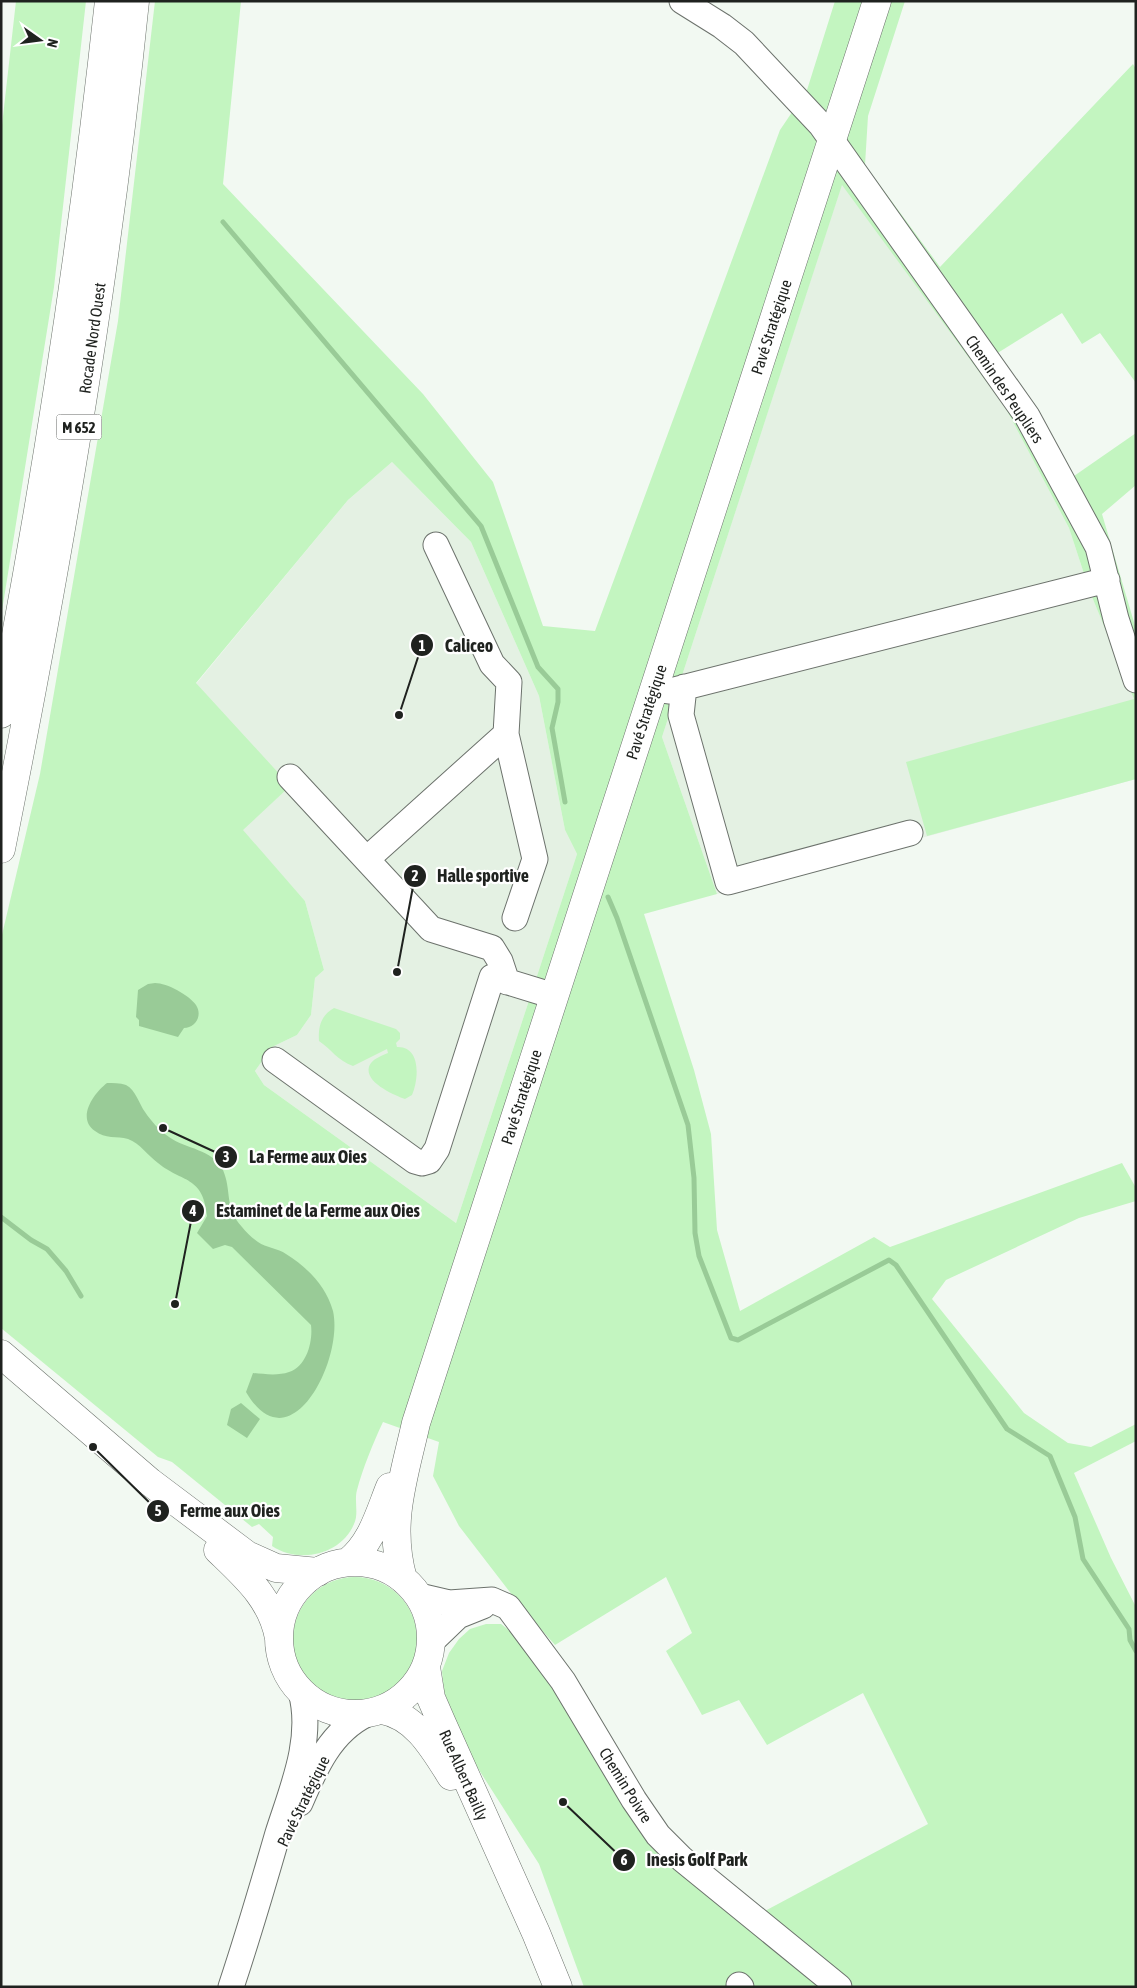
<svg xmlns="http://www.w3.org/2000/svg" width="1137" height="1988" font-family="'Asap Condensed',sans-serif">
	<style>
		.built { fill: #e4f1e3 }
		.green { fill: #c3f5c0; fill-rule: evenodd }
		.water { fill: #99cb97 }
		.lines { fill: none; stroke-linecap: round; stroke-linejoin: round }
		.stream { stroke: #99cb97; stroke-width: 5 }
		.minor-casing { stroke: #6c726c; stroke-width: 27 }
		.major-casing { stroke: #6c726c; stroke-width: 29 }
		.highway-casing { stroke: #6c726c; stroke-width: 29 }
		.minor { stroke: #fff; stroke-width: 25 }
		.major { stroke: #fff; stroke-width: 28 }
		.highway { stroke: #fff; stroke-width: 28 }
		.labels { text-anchor: middle; dominant-baseline: central; stroke-width: 4.5; stroke-linejoin: round; paint-order: stroke }
		.shield { fill: #fff; stroke: #626462; stroke-width: 1 }
		.shield-label { font-size: 15px; font-weight: bold; fill: #1f221f }
		.street-label { font-size: 16px; fill: #1f221f; stroke: #fff }
		.leader { fill: none; stroke: #1f221f; stroke-width: 2 }
		.callout-dot { fill: #1f221f; stroke: #fff; stroke-width: 2 }
		.mark-label { font-size: 15px; text-anchor: middle; font-weight: bold; fill: #fff }
		.callout-label { font-size: 18px; text-anchor: middle; font-weight: bold; fill: #1f221f; stroke: #fff; stroke-width: 4.5; stroke-linejoin: round; paint-order: stroke }
	</style>
	<rect width="100%" height="100%" fill="#f2f9f2"/>
	<path class="built" d="M 842,184 L 1005,407 L 1069,528 L 1090,592 L 1136,703 L 1136,779 L 717,894 L 662,737 Z
		M 392,462 L 471,542 L 539,696 L 565,830 L 577,854 L 456,1223 L 264,1085 L 255,1071 L 272,1047 L 297,1035 L 311,1015 L 315,978 L 324,970 L 305,901 L 242,830 L 286,790 L 196,684 L 348,500 Z"/>
	<path class="green" d="M 16,1 L 86,1 L 54,287 L 1,617 L 1,134 Z
		M 155,1 L 241,1 L 223,184 L 423,394 L 493,482 L 543,626 L 595,631 L 780,130 L 807,90 L 835,1 L 905,1 L 868,116 L 865,165 L 940,267 L 1133,64 L 1136,69 L 1136,383 L 1100,333 L 1082,344 L 1062,313 L 996,354 L 1074,476 L 1136,433 L 1136,485 L 1102,514 L 1136,629 L 1136,779 L 927,836 L 906,762 L 1134,699 L 1090,592 L 1069,528 L 1005,407 L 842,185 L 662,737 L 717,894 L 644,914 L 694,1070 L 711,1134 L 717,1230 L 740,1311 L 874,1237 L 890,1247 L 1122,1163 L 1136,1188 L 1136,1201 L 1079,1218 L 946,1280 L 932,1299 L 1024,1413 L 1068,1443 L 1091,1447 L 1136,1424 L 1136,1441 L 1074,1473 L 1111,1558 L 1136,1607 L 1136,1987 L 855,1987 L 844,1981 L 761,1913 L 928,1824 L 863,1693 L 767,1745 L 739,1700 L 702,1715 L 666,1651 L 692,1633 L 666,1577 L 555,1645 L 523,1609 L 459,1526 L 433,1476 L 439,1442 L 383,1422 C 373,1443 363,1468 357,1490 C 354,1501 359,1514 354,1524 C 341,1555 299,1564 272,1546 L 273,1537 L 259,1524 L 252,1527 L 172,1462 L 158,1457 L 1,1328 L 1,939 L 40,774 L 118,321 ZM 392,462 L 471,542 L 539,696 L 565,830 L 577,854 L 456,1223 L 264,1085 L 255,1071 L 272,1047 L 297,1035 L 311,1015 L 315,978 L 324,970 L 305,901 L 243,830 L 286,790 L 284,779 L 196,683 L 348,500 Z
		M 334,1008 L 396,1029 L 400,1033 L 400,1039 L 396,1043 L 397,1047 C 421,1046 419,1079 412,1095 L 405,1099 C 394,1095 359,1080 371,1063 C 375,1058 383,1055 388,1053 L 387,1049 L 353,1066 C 338,1061 331,1049 319,1041 C 318,1027 321,1015 334,1008 Z
		M293 1639a62 62 0 1 1 124 0a62 62 0 1 1-124 0Z
		M 486,1624 L 501,1624 L 515,1635 L 570,1709 L 652,1845 L 825,1987 L 584,1987 L 539,1864 L 472,1759 L 444,1692 L 442,1671 L 449,1653 L 459,1639 L 470,1629 Z"/>
	<path class="water" d="M 155,983 C 167,983 189,995 196,1005 C 203,1016 195,1028 184,1028 L 178,1037 L 139,1026 L 139,1020 L 136,1017 L 138,990 L 148,984 Z
		M 107,1083 C 113,1083 120,1083 126,1085 C 136,1090 139,1104 145,1112 C 151,1121 160,1131 169,1137 C 185,1149 213,1149 223,1170 C 232,1191 224,1207 242,1227 C 246,1232 252,1238 258,1242 C 266,1248 278,1248 286,1254 C 307,1267 326,1286 333,1311 C 344,1360 290,1467 246,1392 L 253,1373 C 264,1374 278,1376 289,1372 C 307,1366 313,1341 311,1325 L 232,1247 L 225,1245 L 213,1249 L 197,1233 L 207,1216 C 203,1175 182,1183 158,1163 C 148,1156 140,1143 128,1139 C 117,1136 105,1139 95,1131 C 76,1118 94,1093 107,1083 Z
		M 241,1403 L 260,1419 L 247,1438 L 227,1425 L 231,1409 Z"/>
	<g class="lines">
		<path class="stream" d="M 223,222 L 481,526 L 538,667 L 558,689 L 558,702 L 552,728 L 565,802
			M 608,897 L 617,918 L 688,1125 L 694,1178 L 695,1233 L 699,1256 L 731,1338 L 738,1340 L 889,1260 L 896,1265 L 1007,1429 L 1050,1456 L 1075,1517 L 1083,1559 L 1129,1629 L 1130,1640 L 1136,1651
			M 1,1217 L 31,1240 L 47,1249 L 66,1271 L 81,1296"/>
		<g class="minor-casing">
			<path id="minor" d="M 682,1 L 722,26 L 744,43 L 821,125 L 1027,416 L 1098,547 L 1116,619 L 1136,680
				M 684,687 L 681,715 L 728,882 L 910,833
				M 654,689 L 670,691 L 1107,580
				M 506,734 L 535,859 L 515,918
				M 290,777 L 431,929 L 492,948 L 500,961 L 507,982
				M 367,859 L 506,734 L 509,682 L 492,664 L 436,545
				M 275,1060 L 415,1161 L 422,1163 L 429,1161 L 437,1149 L 492,977 L 554,996
				M 419,1596 L 449,1603 L 492,1600 L 508,1607 L 563,1681 L 634,1800 L 658,1835 L 682,1859 L 839,1987
				M 432,1641 L 458,1616 L 483,1606
				M 300,1803 C 315,1768 331,1731 367,1714
				M 739,1985 L 741,1987
				M 231,1987 C 248,1936 263,1885 278,1833 C 292,1789 314,1739 301,1692"/>
		</g>
		<g class="major-casing">
			<path id="major" d="M 1,1354 L 150,1482 L 247,1555 L 276,1568 L 318,1572
				M 218,1550 C 245,1576 272,1599 279,1638
				M279 1638a76 76 0 1 1 152 0a76 76 0 1 1-152 0Z
				M 348,1562 C 372,1543 379,1514 390,1487
				M 403,1579 C 387,1523 404,1477 416,1423 L 877,1
				M 426,1667 L 431,1698 L 441,1721 L 536,1933 L 558,1987
				M 382,1710 C 416,1716 434,1749 451,1776"/>
		</g>
		<g class="highway-casing">
			<path id="highway" d="M 1,714 C 47,478 83,240 109,1
				M 1,849 C 57,568 106,286 135,1"/>
		</g>
		<use href="#minor" class="minor"/>
		<use href="#major" class="major"/>
		<use href="#highway" class="highway"/>
	</g>
	<g class="labels">
		<rect class="shield" x="56.5" y="414.5" width="45" height="25" rx="4"/>
		<g class="shield-label">
			<text x="79" y="427">M 652</text>
		</g>
		<g class="street-label">
			<text transform="translate(771 327) rotate(-72)">Pavé Stratégique</text>
			<text transform="translate(92 338) rotate(-82)">Rocade Nord Ouest</text>
			<text transform="translate(1005 389) rotate(56)">Chemin des Peupliers</text>
			<text transform="translate(646 712) rotate(-72)">Pavé Stratégique</text>
			<text transform="translate(521 1097) rotate(-72)">Pavé Stratégique</text>
			<text transform="translate(464 1775) rotate(66)">Rue Albert Bailly</text>
			<text transform="translate(626 1785) rotate(58)">Chemin Poivre</text>
			<text transform="translate(303 1801) rotate(-64)">Pavé Stratégique</text>
		</g>
	</g>
	<path class="leader" d="M399 715L422 645M397 972L415 876M163 1128L226 1157M175 1304L193 1211M93 1447L158 1511M563 1802L624 1860"/>
	<g class="callout-dot">
		<circle cx="399" cy="715" r="5"/>
		<circle cx="397" cy="972" r="5"/>
		<circle cx="163" cy="1128" r="5"/>
		<circle cx="175" cy="1304" r="5"/>
		<circle cx="93" cy="1447" r="5"/>
		<circle cx="563" cy="1802" r="5"/>
		<circle cx="422" cy="645" r="12"/>
		<circle cx="415" cy="876" r="12"/>
		<circle cx="226" cy="1157" r="12"/>
		<circle cx="193" cy="1211" r="12"/>
		<circle cx="158" cy="1511" r="12"/>
		<circle cx="624" cy="1860" r="12"/>
	</g>
	<g class="mark-label">
		<text x="422" y="651">1</text>
		<text x="415" y="881">2</text>
		<text x="226" y="1162">3</text>
		<text x="193" y="1216">4</text>
		<text x="158" y="1516">5</text>
		<text x="624" y="1865">6</text>
	</g>
	<g class="callout-label">
		<text x="469" y="652">Caliceo</text>
		<text x="483" y="882">Halle sportive</text>
		<text x="308" y="1163">La Ferme aux Oies</text>
		<text x="318" y="1217">Estaminet de la Ferme aux Oies</text>
		<text x="230" y="1517">Ferme aux Oies</text>
		<text x="697" y="1866">Inesis Golf Park</text>
	</g>
	<rect width="1137" height="1988" fill="none" stroke="#1f221f" stroke-width="5"/>
	<g transform="translate(40 40) rotate(104)" stroke="#ffffff" stroke-width="4" paint-order="stroke">
	<path d="M0-4L9 19L0 12L-9 19Z" fill="#1f221f"/>
	<text y="-8" font-size="14" font-weight="bold" text-anchor="middle" fill="#1f221f">N</text>
	</g>
</svg>
